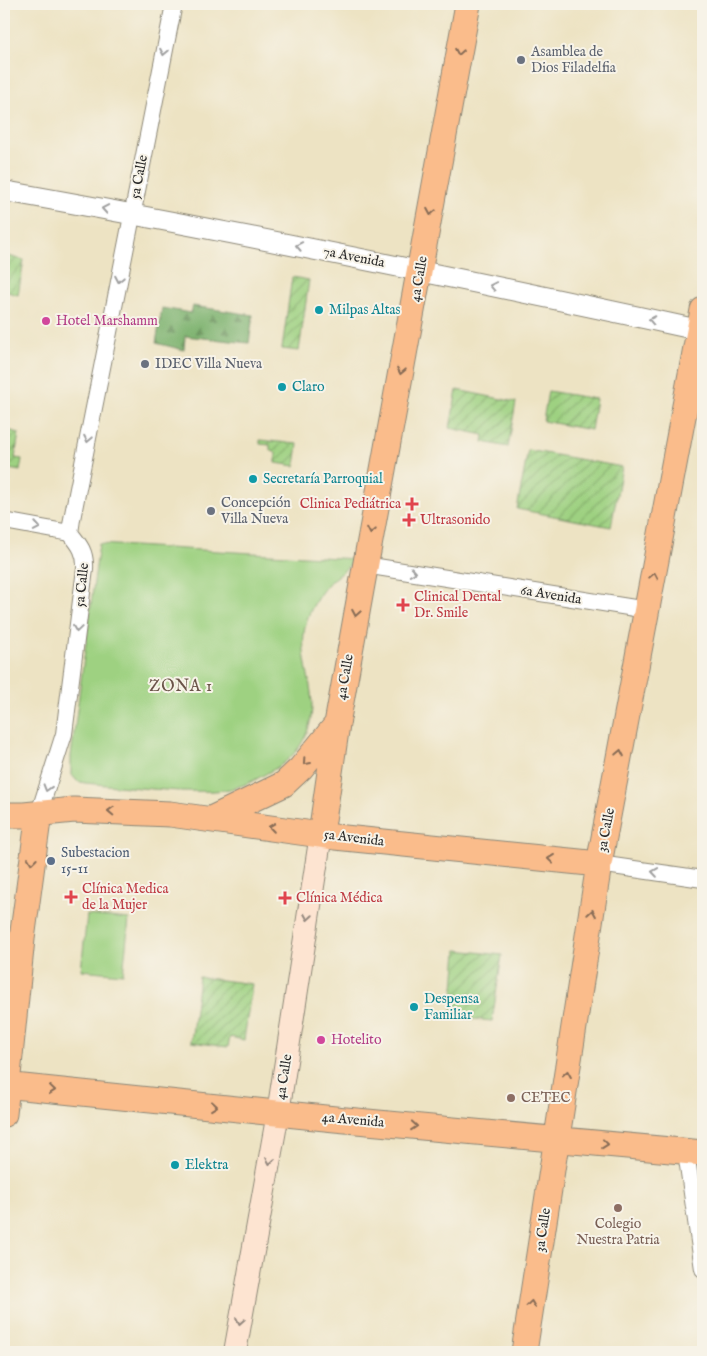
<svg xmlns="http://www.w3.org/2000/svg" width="707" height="1356" font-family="'IM FELL English',serif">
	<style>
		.forest { fill: url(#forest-firs); stroke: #546f4d }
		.park { fill: #9ed181; stroke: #647e56 }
		.garden { fill: url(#garden-furrows); stroke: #647e56 }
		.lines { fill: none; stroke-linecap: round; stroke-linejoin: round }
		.minor-casing { stroke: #8c8777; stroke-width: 18 }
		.tertiary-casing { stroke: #8c8777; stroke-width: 22 }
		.secondary-casing { stroke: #8c8777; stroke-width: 24 }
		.primary-casing { stroke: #8c8777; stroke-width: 27 }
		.minor { stroke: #fff; stroke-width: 16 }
		.tertiary { stroke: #fff; stroke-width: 20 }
		.secondary { stroke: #fde4d1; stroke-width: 22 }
		.primary { stroke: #fabc8b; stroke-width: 25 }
		.oneway { stroke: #a0a0a0 }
		.oneway2 { stroke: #886c56 }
		.oneway3 { stroke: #94887e }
		.worship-dot { fill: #6b7280; stroke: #f7f3e8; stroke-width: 2 }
		.culture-dot { fill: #0f9aa8; stroke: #f7f3e8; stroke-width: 2 }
		.hotel-dot { fill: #d1479c; stroke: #f7f3e8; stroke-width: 2 }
		.health-dot { fill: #e0444e; stroke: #f7f3e8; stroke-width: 2 }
		.service-dot { fill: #5c6f8a; stroke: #f7f3e8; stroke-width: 2 }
		.education-dot { fill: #8d6e63; stroke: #f7f3e8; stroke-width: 2 }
		.labels { text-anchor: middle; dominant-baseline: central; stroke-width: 4; stroke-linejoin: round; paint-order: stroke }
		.worship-label { font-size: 14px; fill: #5b616d; stroke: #f7f3e8; text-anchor: start }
		.street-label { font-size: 14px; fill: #2b2b2b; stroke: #f7f3e8 }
		.culture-label { font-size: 14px; fill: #0d838f; stroke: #f7f3e8; text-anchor: start }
		.hotel-label { font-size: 14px; fill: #b23c85; stroke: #f7f3e8; text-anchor: start }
		.health-label { font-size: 14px; fill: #be3a42; stroke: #f7f3e8; text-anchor: start }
		.service-label { font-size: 14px; fill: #4e5e75; stroke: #f7f3e8; text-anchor: start }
		.education-label { font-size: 14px; fill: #785e54; stroke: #f7f3e8; text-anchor: start }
		.quarter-label { font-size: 16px; letter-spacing: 1px; fill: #6a5348; stroke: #f7f3e8 }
	</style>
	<defs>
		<pattern id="forest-firs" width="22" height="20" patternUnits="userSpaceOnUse" patternTransform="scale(1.25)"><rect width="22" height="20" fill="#7eb36f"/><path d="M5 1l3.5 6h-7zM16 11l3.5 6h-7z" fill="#67925b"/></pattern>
		<pattern id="garden-furrows" width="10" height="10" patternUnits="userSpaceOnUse" patternTransform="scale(1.25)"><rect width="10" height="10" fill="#9ed181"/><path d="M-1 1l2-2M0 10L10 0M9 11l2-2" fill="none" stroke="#81aa6a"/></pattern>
	</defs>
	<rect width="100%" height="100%" fill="#f7f3e8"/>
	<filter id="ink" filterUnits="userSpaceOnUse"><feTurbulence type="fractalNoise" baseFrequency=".02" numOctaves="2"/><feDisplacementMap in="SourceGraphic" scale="10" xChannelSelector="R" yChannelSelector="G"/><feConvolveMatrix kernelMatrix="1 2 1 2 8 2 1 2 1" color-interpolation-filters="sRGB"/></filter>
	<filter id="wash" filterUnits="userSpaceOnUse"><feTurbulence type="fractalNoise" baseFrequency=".0096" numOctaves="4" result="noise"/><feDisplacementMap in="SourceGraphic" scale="20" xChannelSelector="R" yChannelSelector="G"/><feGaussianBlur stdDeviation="1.12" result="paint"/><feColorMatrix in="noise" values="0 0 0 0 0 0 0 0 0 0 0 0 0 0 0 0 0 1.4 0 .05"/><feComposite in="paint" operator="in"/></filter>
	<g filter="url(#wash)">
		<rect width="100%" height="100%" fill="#ede3c3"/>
		<path class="forest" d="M 193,306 L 253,315 L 249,343 L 185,336 L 184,350 L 156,343 L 162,308 L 191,313 Z"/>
		<path class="park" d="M 99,544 L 355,559 C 349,567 341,573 333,579 C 322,589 313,604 308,617 C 296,648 312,676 312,707 C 311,736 296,758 271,771 C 260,777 249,784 237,787 C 219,793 199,791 180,791 C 148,789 117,786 85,783 L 77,781 L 71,774 L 71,756 Z
			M 87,915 L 129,919 L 123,974 L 81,970 Z"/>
		<path class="garden" d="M 4,255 L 24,260 L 18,295 L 4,291 Z
			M 292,277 L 309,280 L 299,351 L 282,349 Z
			M 457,390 L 516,402 L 508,447 L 483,442 L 484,435 L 450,428 Z
			M 548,391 L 596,399 L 591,430 L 543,421 Z
			M 4,429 L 19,433 L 15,458 L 22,459 L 20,471 L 4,468 Z
			M 260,440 L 298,444 L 295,466 L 276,463 L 276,453 L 270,450 L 270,445 L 260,444 Z
			M 528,450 L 622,467 L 611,527 L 517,509 Z
			M 457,950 L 502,955 L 492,1021 L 463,1018 L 452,1014 Z
			M 199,977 L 252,984 L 244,1040 L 230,1037 L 228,1047 L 191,1042 Z"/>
	</g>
	<g filter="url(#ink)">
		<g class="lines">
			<g class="minor-casing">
				<path id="minor" d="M 4,521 L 70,533
					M 365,565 L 647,610
					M 39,813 L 64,734 L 85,569 C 86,553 80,545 70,533 L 72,519 L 174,4
					M 599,864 L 703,879
					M 686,1152 L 703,1269"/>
			</g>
			<g class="tertiary-casing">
				<path id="tertiary" d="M 4,191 C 237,232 468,280 699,330"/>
			</g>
			<g class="secondary-casing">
				<path id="secondary" d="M 235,1352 L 278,1113 L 321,834"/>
			</g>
			<g class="primary-casing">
				<path id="primary" d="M 4,815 L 24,815 L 74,810 L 170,814 L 335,837 L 599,864
					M 211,819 L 284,784 L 301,768 L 337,724
					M 321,834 L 337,724 L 361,590 L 468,4
					M 4,1085 L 335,1119 L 703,1153
					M 4,1114 L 22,939 L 39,813
					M 524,1352 L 599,864 L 703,310"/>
			</g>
			<use href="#minor" class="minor"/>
			<use href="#tertiary" class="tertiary"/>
			<use href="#secondary" class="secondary"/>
			<use href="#primary" class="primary"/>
		</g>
		<defs><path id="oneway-chevron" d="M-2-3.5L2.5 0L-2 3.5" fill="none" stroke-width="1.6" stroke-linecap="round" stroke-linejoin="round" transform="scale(1.25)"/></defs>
		<g class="oneway">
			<use href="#oneway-chevron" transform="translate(164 52) rotate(101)"/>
			<use href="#oneway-chevron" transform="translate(105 209) rotate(-170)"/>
			<use href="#oneway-chevron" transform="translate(299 246) rotate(-169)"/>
			<use href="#oneway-chevron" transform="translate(119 279) rotate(101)"/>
			<use href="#oneway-chevron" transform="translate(493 286) rotate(-168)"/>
			<use href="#oneway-chevron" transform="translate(652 320) rotate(-168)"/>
			<use href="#oneway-chevron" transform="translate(88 439) rotate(101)"/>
			<use href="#oneway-chevron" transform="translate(37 527) rotate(10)"/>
			<use href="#oneway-chevron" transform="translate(413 572) rotate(9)"/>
			<use href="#oneway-chevron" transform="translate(77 629) rotate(98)"/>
			<use href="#oneway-chevron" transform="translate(47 788) rotate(107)"/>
			<use href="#oneway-chevron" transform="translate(655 872) rotate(-172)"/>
		</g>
		<g class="oneway2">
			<use href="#oneway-chevron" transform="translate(459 52) rotate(100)"/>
			<use href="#oneway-chevron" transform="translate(431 212) rotate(100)"/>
			<use href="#oneway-chevron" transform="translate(401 371) rotate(101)"/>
			<use href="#oneway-chevron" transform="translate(371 531) rotate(101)"/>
			<use href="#oneway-chevron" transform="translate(654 576) rotate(-79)"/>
			<use href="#oneway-chevron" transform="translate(356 613) rotate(100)"/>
			<use href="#oneway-chevron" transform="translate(620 753) rotate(-79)"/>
			<use href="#oneway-chevron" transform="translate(306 762) rotate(131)"/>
			<use href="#oneway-chevron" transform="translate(111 811) rotate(-178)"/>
			<use href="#oneway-chevron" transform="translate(272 827) rotate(-172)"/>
			<use href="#oneway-chevron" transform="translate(551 859) rotate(-174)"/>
			<use href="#oneway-chevron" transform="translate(32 861) rotate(97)"/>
			<use href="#oneway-chevron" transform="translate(592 913) rotate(-81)"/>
			<use href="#oneway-chevron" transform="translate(567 1074) rotate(-81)"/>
			<use href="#oneway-chevron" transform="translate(52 1090) rotate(6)"/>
			<use href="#oneway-chevron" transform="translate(214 1106) rotate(6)"/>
			<use href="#oneway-chevron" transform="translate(414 1126) rotate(5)"/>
			<use href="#oneway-chevron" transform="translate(605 1144) rotate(6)"/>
			<use href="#oneway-chevron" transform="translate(531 1304) rotate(-82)"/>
		</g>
		<g class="oneway3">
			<use href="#oneway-chevron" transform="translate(308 917) rotate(99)"/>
			<use href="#oneway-chevron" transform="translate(270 1161) rotate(100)"/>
			<use href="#oneway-chevron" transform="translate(240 1321) rotate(100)"/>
		</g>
	</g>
	<g class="worship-dot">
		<circle cx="521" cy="60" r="5"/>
		<circle cx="145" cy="364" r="5"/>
		<circle cx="211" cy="511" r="5"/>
	</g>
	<g class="culture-dot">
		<circle cx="319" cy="310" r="5"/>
		<circle cx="282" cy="387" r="5"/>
		<circle cx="253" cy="479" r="5"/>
		<circle cx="414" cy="1007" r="5"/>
		<circle cx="175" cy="1165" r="5"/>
	</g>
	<g class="hotel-dot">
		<circle cx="46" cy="321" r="5"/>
		<circle cx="321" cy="1040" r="5"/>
	</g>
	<g class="health-dot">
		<path d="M409.5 496.5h5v5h5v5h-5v5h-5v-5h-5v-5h5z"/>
		<path d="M406.5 512.5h5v5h5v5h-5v5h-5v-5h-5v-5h5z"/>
		<path d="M400.5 597.5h5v5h5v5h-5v5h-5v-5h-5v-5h5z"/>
		<path d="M68.5 889.5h5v5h5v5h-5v5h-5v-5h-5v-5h5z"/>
		<path d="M282.5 890.5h5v5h5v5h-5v5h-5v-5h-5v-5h5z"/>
	</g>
	<circle class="service-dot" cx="51" cy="861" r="5"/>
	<g class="education-dot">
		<circle cx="511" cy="1098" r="5"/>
		<circle cx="618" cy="1208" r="5"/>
	</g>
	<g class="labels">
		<g class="worship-label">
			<text x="531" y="52">Asamblea de<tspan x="531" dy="16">Dios Filadelfia</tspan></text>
			<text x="155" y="364">IDEC Villa Nueva</text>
			<text x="221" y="503">Concepción<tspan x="221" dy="16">Villa Nueva</tspan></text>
		</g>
		<g class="street-label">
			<text transform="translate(139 177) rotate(-79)">5a Calle</text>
			<text transform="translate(354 257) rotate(11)">7a Avenida</text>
			<text transform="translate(419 279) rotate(-80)">4a Calle</text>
			<text transform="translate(82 585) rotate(-84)">5a Calle</text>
			<text transform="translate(551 595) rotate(9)">6a Avenida</text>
			<text transform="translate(345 677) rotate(-80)">4a Calle</text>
			<text transform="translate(606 830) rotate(-79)">3a Calle</text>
			<text transform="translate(354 838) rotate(7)">5a Avenida</text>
			<text transform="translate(284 1077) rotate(-81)">4a Calle</text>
			<text transform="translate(353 1120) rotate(5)">4a Avenida</text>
			<text transform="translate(543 1230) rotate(-82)">3a Calle</text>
		</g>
		<g class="culture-label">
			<text x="329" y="310">Milpas Altas</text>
			<text x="292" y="387">Claro</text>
			<text x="263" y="479">Secretaría Parroquial</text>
			<text x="424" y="999">Despensa<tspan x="424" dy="16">Familiar</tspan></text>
			<text x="185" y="1165">Elektra</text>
		</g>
		<g class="hotel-label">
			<text x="56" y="321">Hotel Marshamm</text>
			<text x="331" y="1040">Hotelito</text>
		</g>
		<g class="health-label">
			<text x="401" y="504" text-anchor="end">Clinica Pediátrica</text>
			<text x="420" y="520">Ultrasonido</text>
			<text x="414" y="597">Clinical Dental<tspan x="414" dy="16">Dr. Smile</tspan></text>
			<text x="82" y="889">Clínica Medica<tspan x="82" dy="16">de la Mujer</tspan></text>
			<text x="296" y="898">Clínica Médica</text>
		</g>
		<g class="service-label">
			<text x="61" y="853">Subestacion<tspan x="61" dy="16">15-11</tspan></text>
		</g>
		<g class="education-label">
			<text x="521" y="1098">CETEC</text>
			<text x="618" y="1224" text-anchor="middle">Colegio<tspan x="618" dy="16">Nuestra Patria</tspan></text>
		</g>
		<g class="quarter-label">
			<text x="181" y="687">ZONA 1</text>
		</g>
	</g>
	<rect width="707" height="1356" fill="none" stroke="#f7f3e8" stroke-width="20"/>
</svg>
